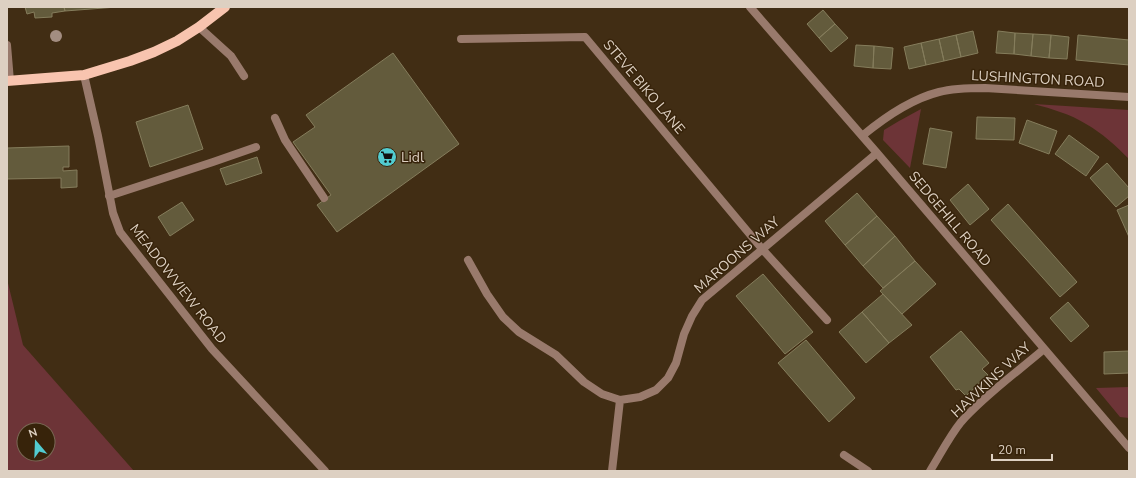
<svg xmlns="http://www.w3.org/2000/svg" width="1136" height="478" font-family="'Nunito Sans',sans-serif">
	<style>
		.green { fill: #6d3437; fill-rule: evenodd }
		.building { fill: #635b3c; stroke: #857d5c }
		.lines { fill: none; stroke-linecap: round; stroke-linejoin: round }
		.service { stroke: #997a6c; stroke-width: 8 }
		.minor { stroke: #997a6c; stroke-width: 8 }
		.primary { stroke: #f8c4af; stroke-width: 10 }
		.tree { fill: #a38d81 }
		.labels { text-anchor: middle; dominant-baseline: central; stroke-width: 3; stroke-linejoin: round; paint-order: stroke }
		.street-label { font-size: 14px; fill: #ddd0c2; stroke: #37230a }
		.poi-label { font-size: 14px; fill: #ddd0c2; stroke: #37230a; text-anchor: start }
	</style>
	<rect width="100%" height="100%" fill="#412d14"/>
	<path class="green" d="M 1034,104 L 1129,110 L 1129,159 C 1116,146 1102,133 1086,124 C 1070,114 1052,109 1034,104 Z
		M 921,109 L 910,168 L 883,140 L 884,130 L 899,121 Z
		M 7,279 L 23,345 L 134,471 L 7,471 ZM 24,430 L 48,430 L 48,454 L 24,454 Z
		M 1129,387 L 1129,418 L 1120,417 L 1096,388 Z"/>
	<path class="building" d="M 25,7 L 64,7 L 65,11 L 52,13 L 52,17 L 35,18 L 34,12 L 27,14 Z
		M 64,7 L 117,7 L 65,11 Z
		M 823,10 L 835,24 L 819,38 L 807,24 Z
		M 835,24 L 848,38 L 831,52 L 819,38 Z
		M 973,31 L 978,53 L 961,57 L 956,35 Z
		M 998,31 L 1015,33 L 1014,54 L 996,53 Z
		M 1015,33 L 1033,34 L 1031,56 L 1014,54 Z
		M 1033,34 L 1051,35 L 1049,58 L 1031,56 Z
		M 956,35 L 961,57 L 944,61 L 939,39 Z
		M 1051,35 L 1069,37 L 1067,59 L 1049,58 Z
		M 1078,35 L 1129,40 L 1129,65 L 1076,60 Z
		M 939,39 L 944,61 L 926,65 L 921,43 Z
		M 921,43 L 926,65 L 909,69 L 904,47 Z
		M 856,45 L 874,46 L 873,68 L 854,66 Z
		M 874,46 L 893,48 L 891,69 L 873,68 Z
		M 393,53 L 459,144 L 337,232 L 317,205 L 331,195 L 293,142 L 315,127 L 306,115 Z
		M 188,105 L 203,149 L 150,167 L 136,122 Z
		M 977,117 L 1015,118 L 1014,140 L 976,139 Z
		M 1027,120 L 1057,131 L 1049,154 L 1019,143 Z
		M 930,128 L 952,132 L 946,168 L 923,164 Z
		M 1069,135 L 1099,157 L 1086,176 L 1055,154 Z
		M 69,146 L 69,167 L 63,167 L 63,171 L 77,170 L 77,187 L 61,188 L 61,178 L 7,179 L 7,148 Z
		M 257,157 L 262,173 L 226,185 L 220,169 Z
		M 1107,163 L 1129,188 L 1129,196 L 1116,207 L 1090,178 Z
		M 968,184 L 989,209 L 970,225 L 950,200 Z
		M 857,193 L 877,216 L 845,245 L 825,221 Z
		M 182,202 L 194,220 L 170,236 L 158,217 Z
		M 1008,204 L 1077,282 L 1060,297 L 991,220 Z
		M 1129,205 L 1129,237 L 1117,210 Z
		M 877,216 L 895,236 L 863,266 L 845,245 Z
		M 895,236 L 915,261 L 883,288 L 863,266 Z
		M 915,261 L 936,284 L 902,314 L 880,291 Z
		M 763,274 L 813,332 L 785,354 L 736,296 Z
		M 883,294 L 912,325 L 889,343 L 862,312 Z
		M 1068,302 L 1089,326 L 1071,342 L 1050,318 Z
		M 862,312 L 889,343 L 866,363 L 839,332 Z
		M 961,331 L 989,363 L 982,369 L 988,375 L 966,396 L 959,389 L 956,390 L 930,357 Z
		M 806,340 L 855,398 L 829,422 L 778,363 Z
		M 1129,351 L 1129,373 L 1104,374 L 1104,352 Z"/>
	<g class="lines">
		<path class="service" d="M 199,27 L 231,56 L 244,76
			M 275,118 L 285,140 L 324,198
			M 109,196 L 213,162 L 256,147"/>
		<path class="minor" d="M 750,7 L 877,153 L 1129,448
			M 461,39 L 585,37 L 763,250 L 827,320
			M 7,45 L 10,81
			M 84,75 L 98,136 L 113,213 L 120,232 L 212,349 L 325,471
			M 862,136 C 885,117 911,99 939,92 C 954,88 970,88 985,88 L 1129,97
			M 468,260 L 487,294 L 503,317 L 519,332 L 556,355 L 584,382 L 602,394 L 620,400 L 640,397 L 656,390 L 668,378 L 676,363 L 684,334 L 692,316 L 702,300 L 877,153
			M 844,455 L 868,471
			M 612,471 L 620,400
			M 930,471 C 940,455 949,437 961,422 C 985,395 1016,373 1044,349"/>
		<path class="primary" d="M 7,81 L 84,75 L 130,61 L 154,52 L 177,41 L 199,27 L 225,7"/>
	</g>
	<circle class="tree" cx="56" cy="36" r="6"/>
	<defs>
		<g id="supermarket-disc" transform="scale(1)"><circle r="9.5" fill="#52ccd0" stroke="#37230a"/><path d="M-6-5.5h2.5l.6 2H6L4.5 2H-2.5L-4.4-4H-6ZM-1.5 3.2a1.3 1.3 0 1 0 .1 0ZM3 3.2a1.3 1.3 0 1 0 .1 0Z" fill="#111"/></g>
	</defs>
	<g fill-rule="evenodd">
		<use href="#supermarket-disc" x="387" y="157"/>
	</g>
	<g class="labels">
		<g class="street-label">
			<text transform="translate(1038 79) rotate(3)">LUSHINGTON ROAD</text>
			<text transform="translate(644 87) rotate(50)">STEVE BIKO LANE</text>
			<text transform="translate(950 219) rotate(50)">SEDGEHILL ROAD</text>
			<text transform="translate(737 255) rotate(-41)">MAROONS WAY</text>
			<text transform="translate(178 284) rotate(52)">MEADOWVIEW ROAD</text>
			<text transform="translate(991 380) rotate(-43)">HAWKINS WAY</text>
		</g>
		<g class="poi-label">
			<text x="401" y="157">Lidl</text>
		</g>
	</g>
	<rect width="1136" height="478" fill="none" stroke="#ddd0c2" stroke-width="16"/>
	<g transform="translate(36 442) rotate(341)"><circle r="19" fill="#37230a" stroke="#796854"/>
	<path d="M0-3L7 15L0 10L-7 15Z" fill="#52ccd0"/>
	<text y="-6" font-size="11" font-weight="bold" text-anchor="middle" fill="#ddd0c2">N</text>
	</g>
	<path d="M992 454v6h60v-6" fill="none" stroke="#ddd0c2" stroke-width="2"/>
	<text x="998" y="454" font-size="12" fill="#ddd0c2" stroke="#37230a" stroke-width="3" paint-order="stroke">20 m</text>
</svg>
